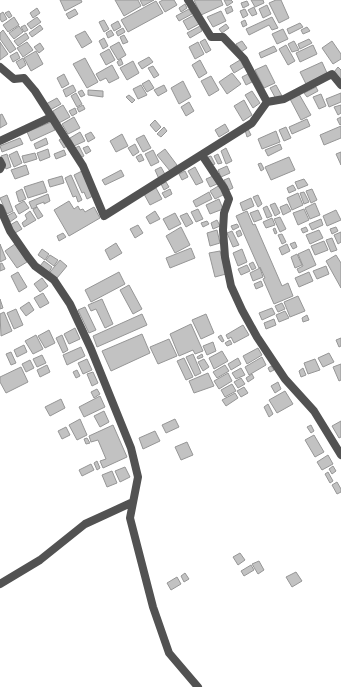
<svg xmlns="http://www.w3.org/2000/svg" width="341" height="687" font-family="Overpass,sans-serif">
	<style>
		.building { fill: #c2c2c2; stroke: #969696 }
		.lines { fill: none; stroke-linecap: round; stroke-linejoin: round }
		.street { stroke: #525252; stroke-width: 8 }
	</style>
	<rect width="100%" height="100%" fill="#fff"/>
	<path class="building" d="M 60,0 L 81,0 L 82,2 L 65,11 Z
		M 115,0 L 138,0 L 141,6 L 124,16 Z
		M 140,0 L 154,0 L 143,6 Z
		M 163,0 L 174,0 L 177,5 L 165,12 L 159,2 Z
		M 194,0 L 221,0 L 223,5 L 201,15 Z
		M 224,0 L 231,0 L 233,2 L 227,6 Z
		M 251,0 L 263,0 L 264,3 L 255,7 Z
		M 276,0 L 281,0 L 289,18 L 279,23 L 269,3 Z
		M 156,1 L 163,13 L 128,32 L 121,20 Z
		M 247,1 L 249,5 L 243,8 L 241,3 Z
		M 185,4 L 187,8 L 181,12 L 179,8 Z
		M 267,5 L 271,14 L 263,18 L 259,9 Z
		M 231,6 L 233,11 L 227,14 L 225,9 Z
		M 254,7 L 257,14 L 252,16 L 248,10 Z
		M 37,8 L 40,13 L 33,18 L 30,13 Z
		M 75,9 L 78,14 L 69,19 L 66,14 Z
		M 189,9 L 192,14 L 179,21 L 176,16 Z
		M 245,9 L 248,15 L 243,18 L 240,11 Z
		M 9,11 L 12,16 L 9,18 L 5,13 Z
		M 221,11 L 226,21 L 213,27 L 207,17 Z
		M 3,12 L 7,19 L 2,22 L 0,19 L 0,14 Z
		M 194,15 L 199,24 L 188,30 L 183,21 Z
		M 14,17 L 19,25 L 8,32 L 3,25 Z
		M 37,17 L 41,22 L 31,29 L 27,24 Z
		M 272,17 L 278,28 L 272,30 L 269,25 L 249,35 L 246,29 Z
		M 104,20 L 109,29 L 104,32 L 99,22 Z
		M 245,20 L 247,25 L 243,27 L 241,22 Z
		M 118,21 L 121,27 L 114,31 L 111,25 Z
		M 300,23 L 303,27 L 289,34 L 287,29 Z
		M 226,24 L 229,28 L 222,33 L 219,29 Z
		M 25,25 L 28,30 L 24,32 L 21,27 Z
		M 40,25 L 43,29 L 32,37 L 29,33 Z
		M 19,26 L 23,32 L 14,39 L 9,33 Z
		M 200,26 L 202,31 L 190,38 L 187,33 Z
		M 307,27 L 310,31 L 303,34 L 301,30 Z
		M 123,28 L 125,32 L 118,36 L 116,32 Z
		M 283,29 L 288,39 L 277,44 L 272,34 Z
		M 3,30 L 16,49 L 10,53 L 0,39 L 0,33 Z
		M 111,30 L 114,35 L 108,38 L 106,33 Z
		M 85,31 L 92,42 L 82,48 L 75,36 Z
		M 26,33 L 29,38 L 18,46 L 14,41 Z
		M 124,35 L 128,42 L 123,44 L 120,37 Z
		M 104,38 L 108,46 L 103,49 L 99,41 Z
		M 205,39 L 211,50 L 206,53 L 200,42 Z
		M 309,39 L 312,43 L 300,49 L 298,44 Z
		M 242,41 L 247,48 L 241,52 L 236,44 Z
		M 294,41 L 299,50 L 292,52 L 288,44 Z
		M 332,41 L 341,54 L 341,59 L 333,64 L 322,48 Z
		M 0,42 L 8,54 L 0,60 Z
		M 27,42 L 33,50 L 23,57 L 17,48 Z
		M 119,42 L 126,55 L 118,60 L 110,47 Z
		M 198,42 L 204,54 L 195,59 L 189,47 Z
		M 40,43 L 44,49 L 39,53 L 34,47 Z
		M 286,45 L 295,61 L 288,65 L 279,49 Z
		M 313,45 L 317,54 L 300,62 L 296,53 Z
		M 274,46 L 277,51 L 261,58 L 259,53 Z
		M 109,49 L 115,60 L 106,65 L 100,54 Z
		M 36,51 L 43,64 L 31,71 L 24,58 Z
		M 17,52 L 20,58 L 13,62 L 10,56 Z
		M 149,57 L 153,62 L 142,69 L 138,63 Z
		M 23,58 L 26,65 L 20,69 L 16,62 Z
		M 85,58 L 98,82 L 87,88 L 73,64 Z
		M 121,59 L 123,64 L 119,66 L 117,62 Z
		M 200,60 L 207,73 L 199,78 L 192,65 Z
		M 240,60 L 244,67 L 234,73 L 230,66 Z
		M 133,61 L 139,73 L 127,80 L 120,68 Z
		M 322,62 L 327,73 L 306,84 L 300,72 Z
		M 112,65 L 119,78 L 109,83 L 106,78 L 100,81 L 96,74 Z
		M 266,65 L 275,83 L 264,88 L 255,70 Z
		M 153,66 L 159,75 L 154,78 L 148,68 Z
		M 338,67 L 341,70 L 341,79 L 334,72 Z
		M 232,73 L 241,84 L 227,94 L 219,82 Z
		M 64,74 L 69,84 L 62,88 L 57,78 Z
		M 248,74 L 252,82 L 246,85 L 242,77 Z
		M 211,76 L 219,90 L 209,96 L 201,81 Z
		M 149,80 L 154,88 L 147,92 L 142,84 Z
		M 183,81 L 191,97 L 179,104 L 171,88 Z
		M 73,85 L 76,91 L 66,97 L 63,90 Z
		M 141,85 L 147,95 L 138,99 L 133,89 Z
		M 164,85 L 167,91 L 158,96 L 154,90 Z
		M 276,85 L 282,96 L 276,99 L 270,88 Z
		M 316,87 L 318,91 L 307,97 L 304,93 Z
		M 82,90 L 85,95 L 81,97 L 78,92 Z
		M 88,90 L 103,91 L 103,97 L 88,95 Z
		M 252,91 L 260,103 L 253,108 L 245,95 Z
		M 76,93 L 82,104 L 77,107 L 71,96 Z
		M 341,93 L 341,102 L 329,107 L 326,99 Z
		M 299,94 L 311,115 L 301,120 L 290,99 Z
		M 321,94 L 326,106 L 319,109 L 313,97 Z
		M 129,95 L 135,100 L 132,103 L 126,97 Z
		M 57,98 L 61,104 L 50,110 L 46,104 Z
		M 244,100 L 252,115 L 243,121 L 234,106 Z
		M 189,102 L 194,111 L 186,116 L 181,107 Z
		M 63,105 L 70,117 L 59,123 L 53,111 Z
		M 83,105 L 85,109 L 79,112 L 77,108 Z
		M 341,105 L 341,113 L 338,115 L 334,107 Z
		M 75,108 L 77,113 L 72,116 L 69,111 Z
		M 2,114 L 7,124 L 0,128 L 0,115 Z
		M 74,117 L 80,128 L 68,134 L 62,124 Z
		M 341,117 L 341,124 L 340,125 L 337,119 Z
		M 307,119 L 310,126 L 292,134 L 289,127 Z
		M 155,120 L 161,127 L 156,132 L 150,125 Z
		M 51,122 L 55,130 L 31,141 L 27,132 Z
		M 225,124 L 229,131 L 219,137 L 215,130 Z
		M 341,126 L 341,138 L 324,145 L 320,135 Z
		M 164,127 L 167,131 L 161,137 L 157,134 Z
		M 286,127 L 291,138 L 284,141 L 279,130 Z
		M 248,129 L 251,135 L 247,137 L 245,130 Z
		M 276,131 L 280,142 L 262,149 L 258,139 Z
		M 80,132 L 85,141 L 74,146 L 70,138 Z
		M 91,132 L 95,138 L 88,142 L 85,135 Z
		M 122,134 L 128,146 L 116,152 L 110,141 Z
		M 144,135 L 151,148 L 143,152 L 136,139 Z
		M 20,138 L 23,144 L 2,152 L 0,146 Z
		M 46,138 L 48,144 L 36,149 L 34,144 Z
		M 62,138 L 68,145 L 64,148 L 59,140 Z
		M 135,144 L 139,152 L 133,156 L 128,148 Z
		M 280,144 L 282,149 L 268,156 L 265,150 Z
		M 79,146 L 84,156 L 80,158 L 75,148 Z
		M 88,146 L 91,151 L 86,154 L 83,148 Z
		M 226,148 L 232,161 L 226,164 L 221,151 Z
		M 48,149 L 50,157 L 40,161 L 37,153 Z
		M 165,149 L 177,165 L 170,171 L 157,155 Z
		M 64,150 L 66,155 L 56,159 L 54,154 Z
		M 153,150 L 159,162 L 151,166 L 145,154 Z
		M 17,151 L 22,163 L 14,167 L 9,155 Z
		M 341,152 L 341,165 L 336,154 Z
		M 35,153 L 37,159 L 24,163 L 22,156 Z
		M 7,154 L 11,167 L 6,169 L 1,156 Z
		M 141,154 L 144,160 L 139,162 L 136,157 Z
		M 218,154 L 222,163 L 218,164 L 214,156 Z
		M 211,156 L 215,164 L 212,165 L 208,157 Z
		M 289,157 L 295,170 L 271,180 L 265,167 Z
		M 261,163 L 264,169 L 261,171 L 258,164 Z
		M 26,165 L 29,174 L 15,179 L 11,170 Z
		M 227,166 L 230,173 L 221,177 L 218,170 Z
		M 161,167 L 166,176 L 159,179 L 155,170 Z
		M 195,167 L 203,182 L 196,185 L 188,171 Z
		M 121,170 L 124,176 L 105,185 L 102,180 Z
		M 82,171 L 93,196 L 87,199 L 84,192 L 82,193 L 74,175 Z
		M 185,171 L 188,177 L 182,180 L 179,174 Z
		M 71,175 L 82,200 L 78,202 L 76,196 L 73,197 L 65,178 Z
		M 62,176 L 64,183 L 50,187 L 48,180 Z
		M 213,176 L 217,184 L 210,187 L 206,179 Z
		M 229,178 L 233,188 L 229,190 L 224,180 Z
		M 304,179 L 308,185 L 298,189 L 295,182 Z
		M 43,181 L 47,192 L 28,198 L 24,187 Z
		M 166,182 L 169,187 L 164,190 L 161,184 Z
		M 220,185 L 225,194 L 215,199 L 210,191 Z
		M 293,185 L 296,190 L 289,193 L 287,188 Z
		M 156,188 L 162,199 L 150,205 L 144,194 Z
		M 22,189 L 26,199 L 19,202 L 16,192 Z
		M 170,189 L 172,194 L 165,198 L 162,193 Z
		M 312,189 L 317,200 L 311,203 L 306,191 Z
		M 209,192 L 212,199 L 196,207 L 193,201 Z
		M 304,192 L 309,202 L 304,204 L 300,193 Z
		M 298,193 L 303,205 L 292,210 L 287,198 Z
		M 48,194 L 50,201 L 44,204 L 44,202 L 36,205 L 37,207 L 32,209 L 29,202 Z
		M 7,195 L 13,211 L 7,214 L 0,198 Z
		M 258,195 L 262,204 L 258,207 L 253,197 Z
		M 251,198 L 254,206 L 243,211 L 240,203 Z
		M 219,199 L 223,209 L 210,214 L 206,205 Z
		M 24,201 L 29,208 L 19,214 L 15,206 Z
		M 69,201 L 74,209 L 78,206 L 80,210 L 83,209 L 85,212 L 94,207 L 100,218 L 69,236 L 54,210 Z
		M 275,203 L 280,213 L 275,216 L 270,205 Z
		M 315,203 L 320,215 L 310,219 L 305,208 Z
		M 287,204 L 291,211 L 283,215 L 280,207 Z
		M 267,206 L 272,216 L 267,218 L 263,208 Z
		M 37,207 L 43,216 L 38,219 L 33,210 Z
		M 198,209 L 203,219 L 196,222 L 191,212 Z
		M 304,209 L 309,220 L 298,225 L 293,213 Z
		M 258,210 L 262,219 L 254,222 L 250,213 Z
		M 336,210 L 341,220 L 327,226 L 323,216 Z
		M 30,211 L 36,220 L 24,227 L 22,223 L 27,219 L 25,215 Z
		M 155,211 L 160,219 L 150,224 L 146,217 Z
		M 247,211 L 253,225 L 255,224 L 282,286 L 288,283 L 293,296 L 274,304 L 263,279 L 265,278 L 260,267 L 259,268 L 236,216 Z
		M 14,212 L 17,217 L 10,222 L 7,216 Z
		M 175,213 L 181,224 L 169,230 L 163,219 Z
		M 187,213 L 193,223 L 186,227 L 180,216 Z
		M 280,217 L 286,229 L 280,232 L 274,219 Z
		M 272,218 L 275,225 L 266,228 L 263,222 Z
		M 321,219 L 323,225 L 312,230 L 309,224 Z
		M 217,220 L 220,226 L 213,229 L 211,223 Z
		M 17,221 L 22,229 L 15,233 L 10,225 Z
		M 207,221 L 209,224 L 203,227 L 201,223 Z
		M 237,224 L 239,227 L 233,230 L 231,226 Z
		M 138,225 L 143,233 L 135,238 L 130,229 Z
		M 181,227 L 190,245 L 175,253 L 166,236 Z
		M 306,227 L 308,231 L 303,233 L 301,229 Z
		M 336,227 L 338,231 L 332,234 L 330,229 Z
		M 275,228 L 277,233 L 275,234 L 273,229 Z
		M 217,230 L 220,243 L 210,246 L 207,233 Z
		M 240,230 L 242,235 L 238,237 L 236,232 Z
		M 319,230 L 323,238 L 310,244 L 306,235 Z
		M 232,231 L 239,245 L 233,247 L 227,233 Z
		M 341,232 L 341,242 L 338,244 L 334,235 Z
		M 63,233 L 66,237 L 59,241 L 57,236 Z
		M 282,234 L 286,242 L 282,244 L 278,235 Z
		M 332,238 L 337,250 L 331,252 L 326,240 Z
		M 324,241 L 328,250 L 315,255 L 311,246 Z
		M 295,242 L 297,247 L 293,249 L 290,244 Z
		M 116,243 L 122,253 L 110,260 L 105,250 Z
		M 0,244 L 6,259 L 0,262 Z
		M 15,244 L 27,262 L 17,268 L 5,251 Z
		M 287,244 L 290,251 L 282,255 L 279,248 Z
		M 191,248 L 195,258 L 170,268 L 166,258 Z
		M 42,249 L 49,254 L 45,260 L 38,255 Z
		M 242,249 L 247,262 L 238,266 L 233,253 Z
		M 309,249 L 316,265 L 299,273 L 297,269 L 303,266 L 298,254 Z
		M 220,251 L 226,274 L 215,277 L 209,253 Z
		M 297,254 L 302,265 L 295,268 L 291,257 Z
		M 50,255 L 58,260 L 54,266 L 46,260 Z
		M 336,255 L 341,263 L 341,288 L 326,261 Z
		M 60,260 L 67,266 L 57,278 L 50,272 Z
		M 44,261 L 52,267 L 49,272 L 40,266 Z
		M 253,262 L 256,268 L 252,270 L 249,264 Z
		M 2,263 L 5,269 L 0,271 L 0,264 Z
		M 247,265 L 250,271 L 241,275 L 238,269 Z
		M 326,266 L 329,274 L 317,279 L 313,271 Z
		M 260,268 L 263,277 L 253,281 L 250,273 Z
		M 18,272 L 27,287 L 19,292 L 11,276 Z
		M 119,272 L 125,284 L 91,302 L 85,290 Z
		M 309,272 L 313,281 L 299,287 L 295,278 Z
		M 42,278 L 48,286 L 40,292 L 34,284 Z
		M 261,281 L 263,286 L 256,289 L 254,284 Z
		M 129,285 L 142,309 L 133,314 L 120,290 Z
		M 43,293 L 49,303 L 40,308 L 34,298 Z
		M 298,296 L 305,311 L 290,317 L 284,302 Z
		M 0,299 L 3,308 L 0,309 Z
		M 102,299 L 113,324 L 105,328 L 96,309 L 91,311 L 88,305 Z
		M 29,302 L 34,310 L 26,316 L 20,308 Z
		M 282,303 L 285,309 L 278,312 L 275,306 Z
		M 85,307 L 96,330 L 89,333 L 78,310 Z
		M 272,308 L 275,314 L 262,320 L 259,313 Z
		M 16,309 L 23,325 L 14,329 L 7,313 Z
		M 285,311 L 289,318 L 279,322 L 276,315 Z
		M 4,312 L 12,331 L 1,336 L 0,314 Z
		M 142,314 L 147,325 L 97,347 L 93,336 Z
		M 206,314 L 214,333 L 201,339 L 192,320 Z
		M 307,315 L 309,320 L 303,322 L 302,318 Z
		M 274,319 L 276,325 L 266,329 L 264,323 Z
		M 191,324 L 203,351 L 195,354 L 193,350 L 179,356 L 170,334 Z
		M 243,325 L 249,335 L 234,343 L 231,337 L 228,339 L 226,335 Z
		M 75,328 L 80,339 L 69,344 L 64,334 Z
		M 49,330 L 55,343 L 45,348 L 38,336 Z
		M 142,334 L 150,353 L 111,371 L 102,351 Z
		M 36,335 L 43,349 L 33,354 L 25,341 Z
		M 62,335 L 68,350 L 63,353 L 56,338 Z
		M 221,335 L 224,341 L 222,342 L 218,337 Z
		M 341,338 L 341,346 L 339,347 L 336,340 Z
		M 169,339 L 177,356 L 158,364 L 150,347 Z
		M 230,340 L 232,344 L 227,346 L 225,343 Z
		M 213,342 L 216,351 L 207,355 L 203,346 Z
		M 24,345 L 27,352 L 17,357 L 14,350 Z
		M 81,347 L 85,356 L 67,365 L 63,355 Z
		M 258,348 L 262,355 L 247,364 L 243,356 Z
		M 222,351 L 228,361 L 214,369 L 209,358 Z
		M 11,352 L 16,363 L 11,365 L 6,354 Z
		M 329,353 L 334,362 L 323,367 L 318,358 Z
		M 193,354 L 201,373 L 195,376 L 186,357 Z
		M 202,354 L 203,357 L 198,359 L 197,357 Z
		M 42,355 L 46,363 L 37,367 L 33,359 Z
		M 262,357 L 266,365 L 249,375 L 245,367 Z
		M 184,358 L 193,377 L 186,380 L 177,361 Z
		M 238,358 L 241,364 L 231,370 L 228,364 Z
		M 87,359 L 92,370 L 83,374 L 78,363 Z
		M 204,359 L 209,367 L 203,371 L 198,362 Z
		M 315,359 L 320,370 L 308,374 L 304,363 Z
		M 30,360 L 34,368 L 26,372 L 22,364 Z
		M 341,364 L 341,380 L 339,381 L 333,367 Z
		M 47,365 L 50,372 L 40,377 L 37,370 Z
		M 225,365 L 229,371 L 217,378 L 213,372 Z
		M 271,366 L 274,370 L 270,372 L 268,368 Z
		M 21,367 L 28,382 L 6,393 L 0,382 L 0,377 Z
		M 241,368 L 245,375 L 236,379 L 232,373 Z
		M 303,368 L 306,375 L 301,377 L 299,371 Z
		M 77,370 L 80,376 L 76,378 L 73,372 Z
		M 93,372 L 98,383 L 92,386 L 87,374 Z
		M 208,373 L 214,386 L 194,393 L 189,381 Z
		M 228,373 L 232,381 L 219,389 L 214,381 Z
		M 252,374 L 254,378 L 248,382 L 246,378 Z
		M 241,378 L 245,384 L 238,388 L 234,382 Z
		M 278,382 L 281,389 L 275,393 L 271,386 Z
		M 232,384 L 236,391 L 225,397 L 221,390 Z
		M 244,387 L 248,393 L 241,397 L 237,391 Z
		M 97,389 L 100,394 L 94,398 L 91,392 Z
		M 285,391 L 293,404 L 277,413 L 269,400 Z
		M 235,393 L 238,398 L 226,406 L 222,400 Z
		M 100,396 L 105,407 L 84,417 L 79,407 Z
		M 61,399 L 65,408 L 50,416 L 45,407 Z
		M 268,404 L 273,414 L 269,417 L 264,407 Z
		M 104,411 L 109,422 L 100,427 L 94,416 Z
		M 80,419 L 87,435 L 77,440 L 69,425 Z
		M 175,419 L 179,427 L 166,433 L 162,425 Z
		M 341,421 L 341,437 L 339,438 L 332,426 Z
		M 113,425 L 127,457 L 103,468 L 100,461 L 106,459 L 98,440 L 91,442 L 89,436 Z
		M 311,425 L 314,431 L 311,433 L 307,427 Z
		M 66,427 L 70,435 L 62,439 L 58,431 Z
		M 155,431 L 160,441 L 143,449 L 139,438 Z
		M 314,435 L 324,452 L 315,457 L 305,440 Z
		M 87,438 L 90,443 L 86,444 L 84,439 Z
		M 187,442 L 193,455 L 181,460 L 175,447 Z
		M 328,455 L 333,464 L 322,470 L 317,462 Z
		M 97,461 L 100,468 L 97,470 L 94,463 Z
		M 91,464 L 94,470 L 82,476 L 79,470 Z
		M 333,466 L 336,471 L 332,474 L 329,469 Z
		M 125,467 L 130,477 L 120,482 L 115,471 Z
		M 112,471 L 117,483 L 107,487 L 102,475 Z
		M 328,472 L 333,481 L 330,483 L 325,474 Z
		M 337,482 L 341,489 L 341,492 L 337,494 L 332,485 Z
		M 240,553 L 245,560 L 238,565 L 233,557 Z
		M 259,561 L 264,570 L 258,574 L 252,564 Z
		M 251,565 L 254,570 L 244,576 L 241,571 Z
		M 296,572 L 302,581 L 292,587 L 286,577 Z
		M 185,573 L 189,579 L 184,582 L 181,576 Z
		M 177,577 L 181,584 L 171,590 L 167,583 Z"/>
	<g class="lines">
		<path class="street" d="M 188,0 L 211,37 L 223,37 L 244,59 L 267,102 L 284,99 L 332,74 L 341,85
			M 0,67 L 14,79 L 24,78 L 35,91 L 83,166 L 104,216 L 252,123 L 267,102
			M 0,141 L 51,117
			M 202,155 L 224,188 L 229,199 L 224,213 L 223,230 L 225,257 L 231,286 L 242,310 L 257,337 L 285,379 L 314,411 L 341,455
			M 0,161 L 2,165 L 0,169
			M 0,208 L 10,231 L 28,257 L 35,266 L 54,280 L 70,304 L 91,349 L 131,448 L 138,477 L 130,518 L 153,607 L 169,653 L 198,687
			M 0,584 L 40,560 L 85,524 L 133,502"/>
	</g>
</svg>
